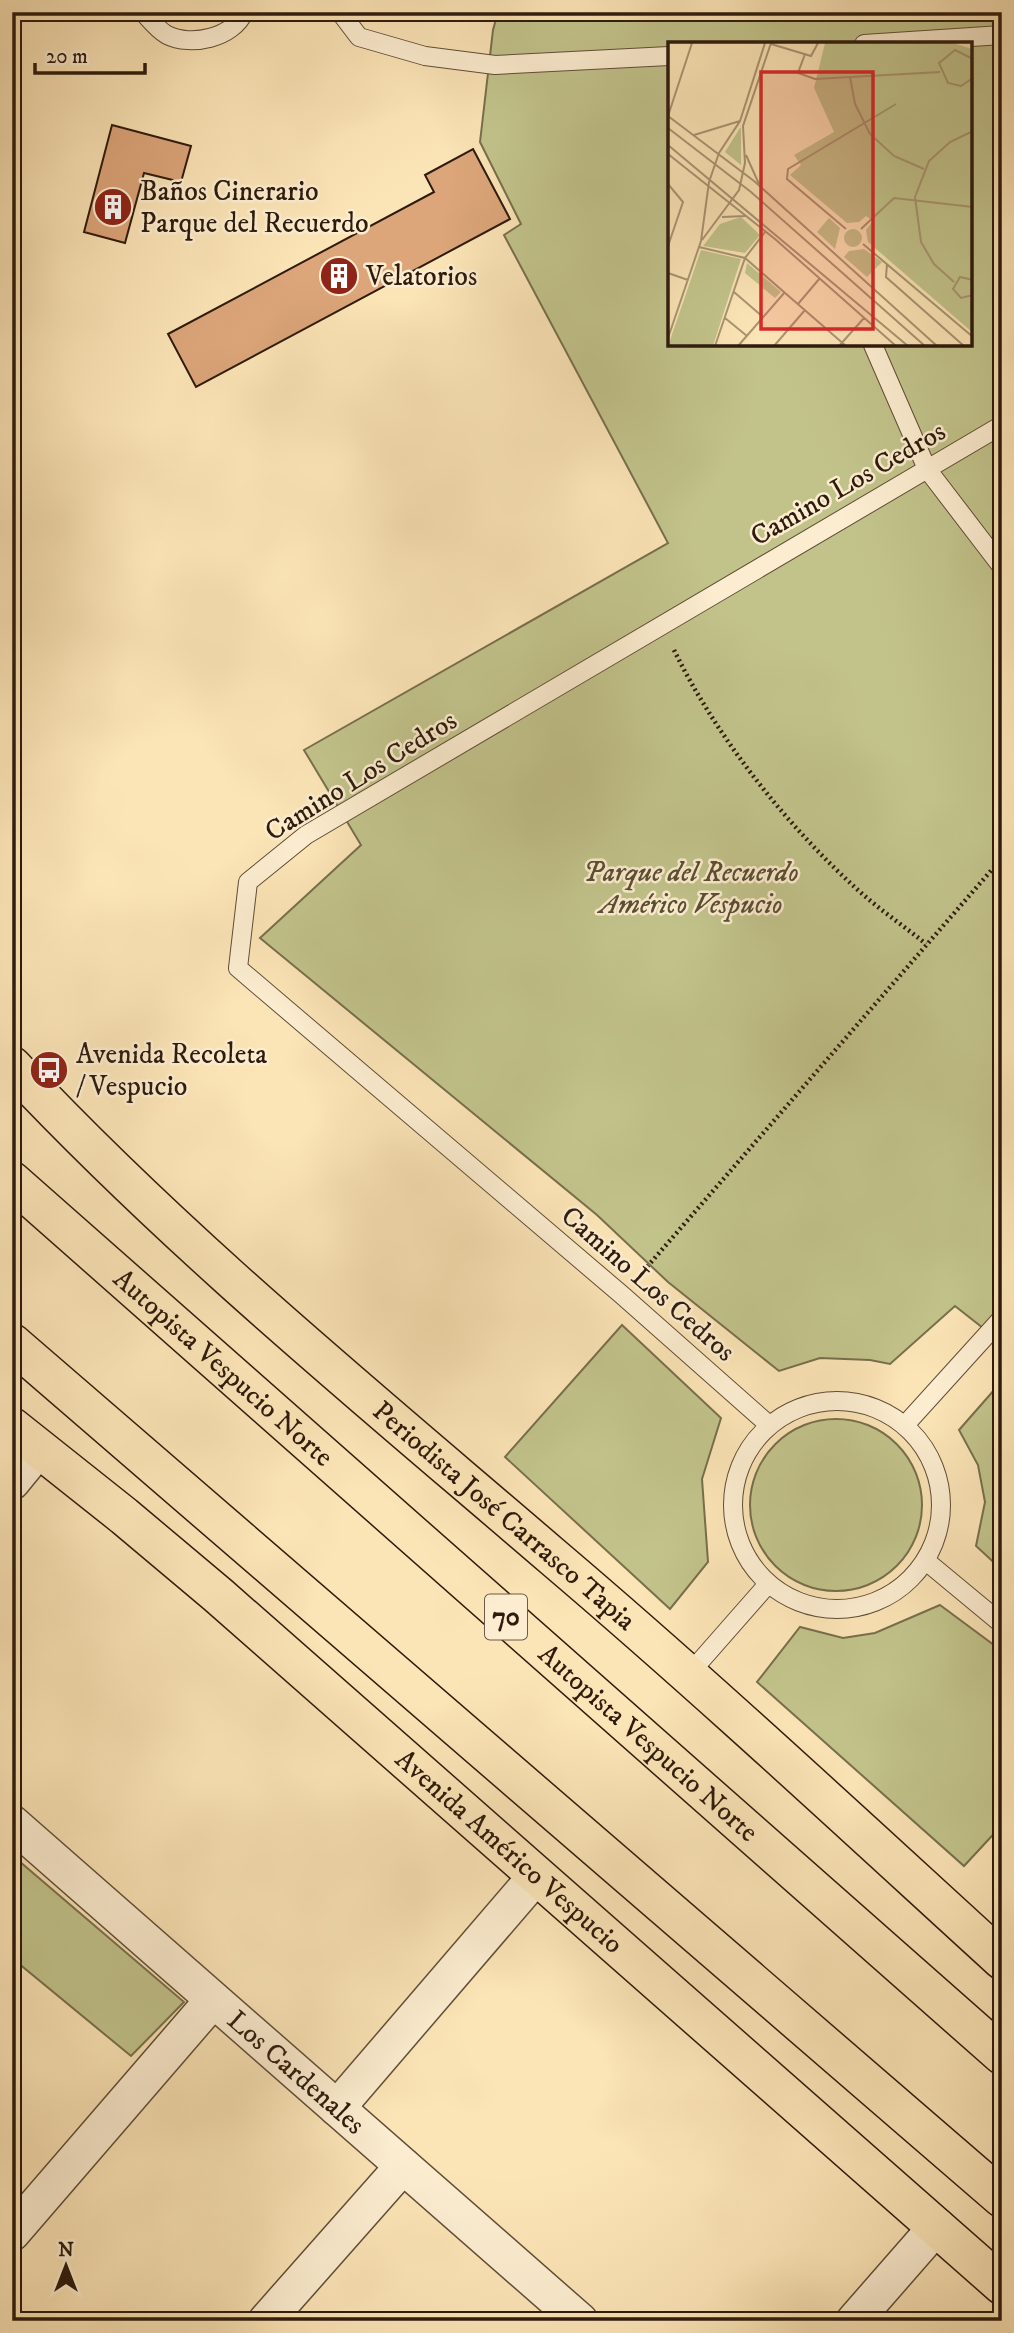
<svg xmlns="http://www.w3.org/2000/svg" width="1014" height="2333" font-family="'IM FELL DW Pica',serif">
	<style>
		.green { fill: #c2c38b; stroke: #786f4c; stroke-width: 2; fill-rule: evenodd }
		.building { fill: #dca57a; stroke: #2e1b0d; stroke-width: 2 }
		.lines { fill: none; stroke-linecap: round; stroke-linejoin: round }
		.lane-casing { stroke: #614d37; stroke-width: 20 }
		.street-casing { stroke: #614d37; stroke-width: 38 }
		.primary-casing { stroke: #2e1b0d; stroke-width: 41 }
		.highway-casing { stroke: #2e1b0d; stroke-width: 41 }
		.path { stroke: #2e1b0d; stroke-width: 4.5; stroke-dasharray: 2 3.5; stroke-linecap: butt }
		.lane { stroke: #fcedd0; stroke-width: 18 }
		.street { stroke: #fcedd0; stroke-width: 35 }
		.primary { stroke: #fbe4b6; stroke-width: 38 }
		.highway { stroke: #fbe4b6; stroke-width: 38 }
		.labels { text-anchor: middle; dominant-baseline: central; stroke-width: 5; stroke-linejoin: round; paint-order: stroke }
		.shield { fill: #fcedd0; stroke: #6c5a48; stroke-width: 2 }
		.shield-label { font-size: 26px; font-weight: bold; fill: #2e1b0d }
		.poi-label { font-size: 28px; fill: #2e1b0d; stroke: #fcedd0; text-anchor: start }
		.street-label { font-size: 28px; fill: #2e1b0d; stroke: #fcedd0 }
		.park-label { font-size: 28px; font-style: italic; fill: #5a4d33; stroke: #fcedd0 }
		.inset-road { fill: none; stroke: #a99472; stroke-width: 2 }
		.view { fill: #d62828; fill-opacity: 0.15; stroke: #d62828; stroke-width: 3.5 }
		.inset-edge { fill: none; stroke: #2e1b0d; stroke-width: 3.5 }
	</style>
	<rect width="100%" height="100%" fill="#fbe4b6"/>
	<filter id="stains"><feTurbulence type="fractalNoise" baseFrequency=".00286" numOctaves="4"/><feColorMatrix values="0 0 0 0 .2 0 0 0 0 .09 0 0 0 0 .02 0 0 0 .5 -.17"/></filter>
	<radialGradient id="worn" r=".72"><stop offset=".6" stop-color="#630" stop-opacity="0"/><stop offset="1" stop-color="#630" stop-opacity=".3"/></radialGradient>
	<path class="green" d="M 498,12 L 1002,12 L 1002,1343 L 955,1306 L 890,1364 L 870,1360 L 820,1358 L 779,1371 L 668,1282 L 597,1215 L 260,938 L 361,845 L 304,750 L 668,543 L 504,235 L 521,224 L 480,142 L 493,30 ZM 669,44 L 970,44 L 970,345 L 669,345 Z
		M 622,1325 L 721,1418 L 702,1479 L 708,1562 L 670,1609 L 505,1457 Z
		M 1002,1381 L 1002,1570 L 976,1546 L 985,1502 L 978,1465 L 959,1430 Z
		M750 1505a86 86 0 1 1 172 0a86 86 0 1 1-172 0Z
		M 940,1605 L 1002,1651 L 1002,1825 L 964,1866 L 757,1682 L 800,1627 L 843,1638 L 875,1633 Z
		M 12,1855 L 184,2002 L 131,2056 L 12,1958 Z"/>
	<path class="building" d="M 112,125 L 191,146 L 181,182 L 144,173 L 125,243 L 84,232 Z
		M 473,149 L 510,219 L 196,387 L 168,334 L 434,192 L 425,175 Z"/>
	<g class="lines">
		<g class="lane-casing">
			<path id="lane" d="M 143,12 C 150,20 158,30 167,35 C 191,47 233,38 244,12
				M 340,12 L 359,37 L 425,56 L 495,65 L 669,56
				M 864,44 L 1002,35
				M 873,345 L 927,469 L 1002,567
				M733 1505a104 104 0 1 1 208 0a104 104 0 1 1-208 0Z
				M 769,1425 L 622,1295 L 238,968 L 248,882 L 306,835 L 1002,425
				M 905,1425 L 1002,1318
				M 926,1561 L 1002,1624
				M 689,1674 L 768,1584"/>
		</g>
		<g class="street-casing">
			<g id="street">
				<path d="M 12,1482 L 39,1449"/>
				<path id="s1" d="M 12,1823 L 580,2321"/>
				<path d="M 337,2108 L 537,1875"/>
				<path d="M 12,2233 L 213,2000"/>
				<path d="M 266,2321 L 403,2166"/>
				<path d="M 854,2321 L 937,2226"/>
			</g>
		</g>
		<g class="primary-casing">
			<g id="primary">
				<path id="s2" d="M 12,1066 C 179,1244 368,1398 553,1557 C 706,1687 853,1824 1002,1960"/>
				<path id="s3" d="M 12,1427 L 124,1516 L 218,1595 L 1002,2285"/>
			</g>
		</g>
		<g class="highway-casing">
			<g id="highway">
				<path id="s4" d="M 12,1181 L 1002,2055"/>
				<path d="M 12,1343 L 1002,2198"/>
			</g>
		</g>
		<path class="path" d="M 674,650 C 717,738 787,826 859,891 C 880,910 904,926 926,944
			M 640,1275 L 1002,858"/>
		<use href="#lane" class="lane"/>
		<use href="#street" class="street"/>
		<use href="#primary" class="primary"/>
		<use href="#highway" class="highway"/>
	</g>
	<defs>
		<g id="building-disc" transform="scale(2.0125)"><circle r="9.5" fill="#8f2418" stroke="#fcedd0"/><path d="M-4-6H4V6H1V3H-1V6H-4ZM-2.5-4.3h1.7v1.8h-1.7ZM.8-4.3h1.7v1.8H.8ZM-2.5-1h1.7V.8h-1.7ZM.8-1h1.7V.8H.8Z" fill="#fff"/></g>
		<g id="bus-disc" transform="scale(2.0125)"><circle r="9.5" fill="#8f2418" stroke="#fcedd0"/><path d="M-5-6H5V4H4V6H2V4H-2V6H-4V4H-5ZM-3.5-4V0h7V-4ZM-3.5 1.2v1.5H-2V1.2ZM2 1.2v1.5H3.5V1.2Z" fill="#fff"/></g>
	</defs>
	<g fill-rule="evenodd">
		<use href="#building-disc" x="113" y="207"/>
		<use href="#building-disc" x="339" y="276"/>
		<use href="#bus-disc" x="49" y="1070"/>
	</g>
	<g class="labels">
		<rect class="shield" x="485" y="1594.5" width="42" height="45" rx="5"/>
		<g class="shield-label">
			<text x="506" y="1617">70</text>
		</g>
		<g class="poi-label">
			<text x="140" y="191">Baños Cinerario<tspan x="140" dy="32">Parque del Recuerdo</tspan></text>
			<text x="366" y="276">Velatorios</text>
			<text x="76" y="1054">Avenida Recoleta<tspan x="76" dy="32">/ Vespucio</tspan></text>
		</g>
		<g class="street-label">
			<text transform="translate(848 484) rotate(-30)">Camino Los Cedros</text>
			<text transform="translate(361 776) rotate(-32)">Camino Los Cedros</text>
			<text transform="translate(648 1284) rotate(41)">Camino Los Cedros</text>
			<text stroke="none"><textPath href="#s4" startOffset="282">Autopista Vespucio Norte</textPath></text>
			<text stroke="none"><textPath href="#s2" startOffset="667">Periodista José Carrasco Tapia</textPath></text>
			<text stroke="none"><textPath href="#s4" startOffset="849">Autopista Vespucio Norte</textPath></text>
			<text stroke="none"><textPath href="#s3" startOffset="654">Avenida Américo Vespucio</textPath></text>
			<text stroke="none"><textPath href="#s1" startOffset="378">Los Cardenales</textPath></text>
		</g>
		<g class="park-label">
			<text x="691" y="872">Parque del Recuerdo<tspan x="691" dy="32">Américo Vespucio</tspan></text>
		</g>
	</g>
	<g transform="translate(668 42)">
		<rect width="304" height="304" fill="#fbe4b6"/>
		<path d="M 157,1 L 285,1 L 304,7 L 304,290 L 200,200 L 198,188 L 205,179 L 198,174 L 191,180 L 179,181 L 122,133 L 133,123 L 126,113 L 166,90 L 146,46 ZM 72,86 L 73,86 L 73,123 L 57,110 ZM 73,175 L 92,193 L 77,211 L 35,204 L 52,182 ZM 161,176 L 172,186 L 167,207 L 149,190 ZM176 196a9 9 0 1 1 18 0a9 9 0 1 1-18 0ZM 196,207 L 214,220 L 199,235 L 176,215 L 181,209 ZM 33,208 L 73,217 L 45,304 L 0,304 ZM 79,221 L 113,250 L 107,256 L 77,231 Z" fill="#c2c38b"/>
		<path class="inset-road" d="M 103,2 L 143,14 L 150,1M 137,12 L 130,31 L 147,37 L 272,30M 305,17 L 287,8 L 271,21 L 280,41 L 293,44 L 305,36M 182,35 L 187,62 L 202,92 L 226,114 L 256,127M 0,74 L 24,1M 0,74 L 86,139 L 269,304M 0,86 L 83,150 L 257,304M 26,93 L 72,79M 0,103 L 240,304M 0,112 L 107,197 L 228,304M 78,113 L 91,142M 0,142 L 15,160 L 0,204M 54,175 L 77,174M 178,187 L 119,137 L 120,127 L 228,62M 193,187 L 226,156 L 305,165M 34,198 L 71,148 L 77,121 L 75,84 L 103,1M 195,202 L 305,295M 31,205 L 77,216 L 178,304M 219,222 L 218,235 L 296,304M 0,231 L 20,238M 305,238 L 292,235 L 285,247 L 293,256 L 305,253M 286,240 L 266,222 L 253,200 L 247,155 L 261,119 L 282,100 L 305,89M 66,250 L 95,275M 130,262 L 152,236M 57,276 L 79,294M 0,296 L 33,199 L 41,140 L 51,111 L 72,79 L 97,1M 47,304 L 77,216 L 97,190M 70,304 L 117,250M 106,304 L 137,268M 171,304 L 196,276"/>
		<path class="view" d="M 93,30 L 205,30 L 205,287 L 93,287 Z"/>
		<rect width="304" height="304" class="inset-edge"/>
	</g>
	<rect width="1014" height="2333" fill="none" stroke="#fbe4b6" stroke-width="42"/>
	<rect x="14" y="14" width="986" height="2305" fill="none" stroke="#2e1b0d" stroke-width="3.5"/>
	<rect x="21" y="21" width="972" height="2291" fill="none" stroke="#2e1b0d" stroke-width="2"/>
	<g transform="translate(66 2266)" stroke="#fcedd0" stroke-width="5" paint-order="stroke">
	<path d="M0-5L12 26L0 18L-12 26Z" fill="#2e1b0d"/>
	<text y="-10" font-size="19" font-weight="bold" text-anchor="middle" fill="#2e1b0d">N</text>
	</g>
	<path d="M35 63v10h110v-10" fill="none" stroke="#2e1b0d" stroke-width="3.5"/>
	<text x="46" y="63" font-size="21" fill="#2e1b0d" stroke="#fcedd0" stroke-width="5" paint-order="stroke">20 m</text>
	<rect width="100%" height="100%" filter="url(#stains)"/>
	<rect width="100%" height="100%" fill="url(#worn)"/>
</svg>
